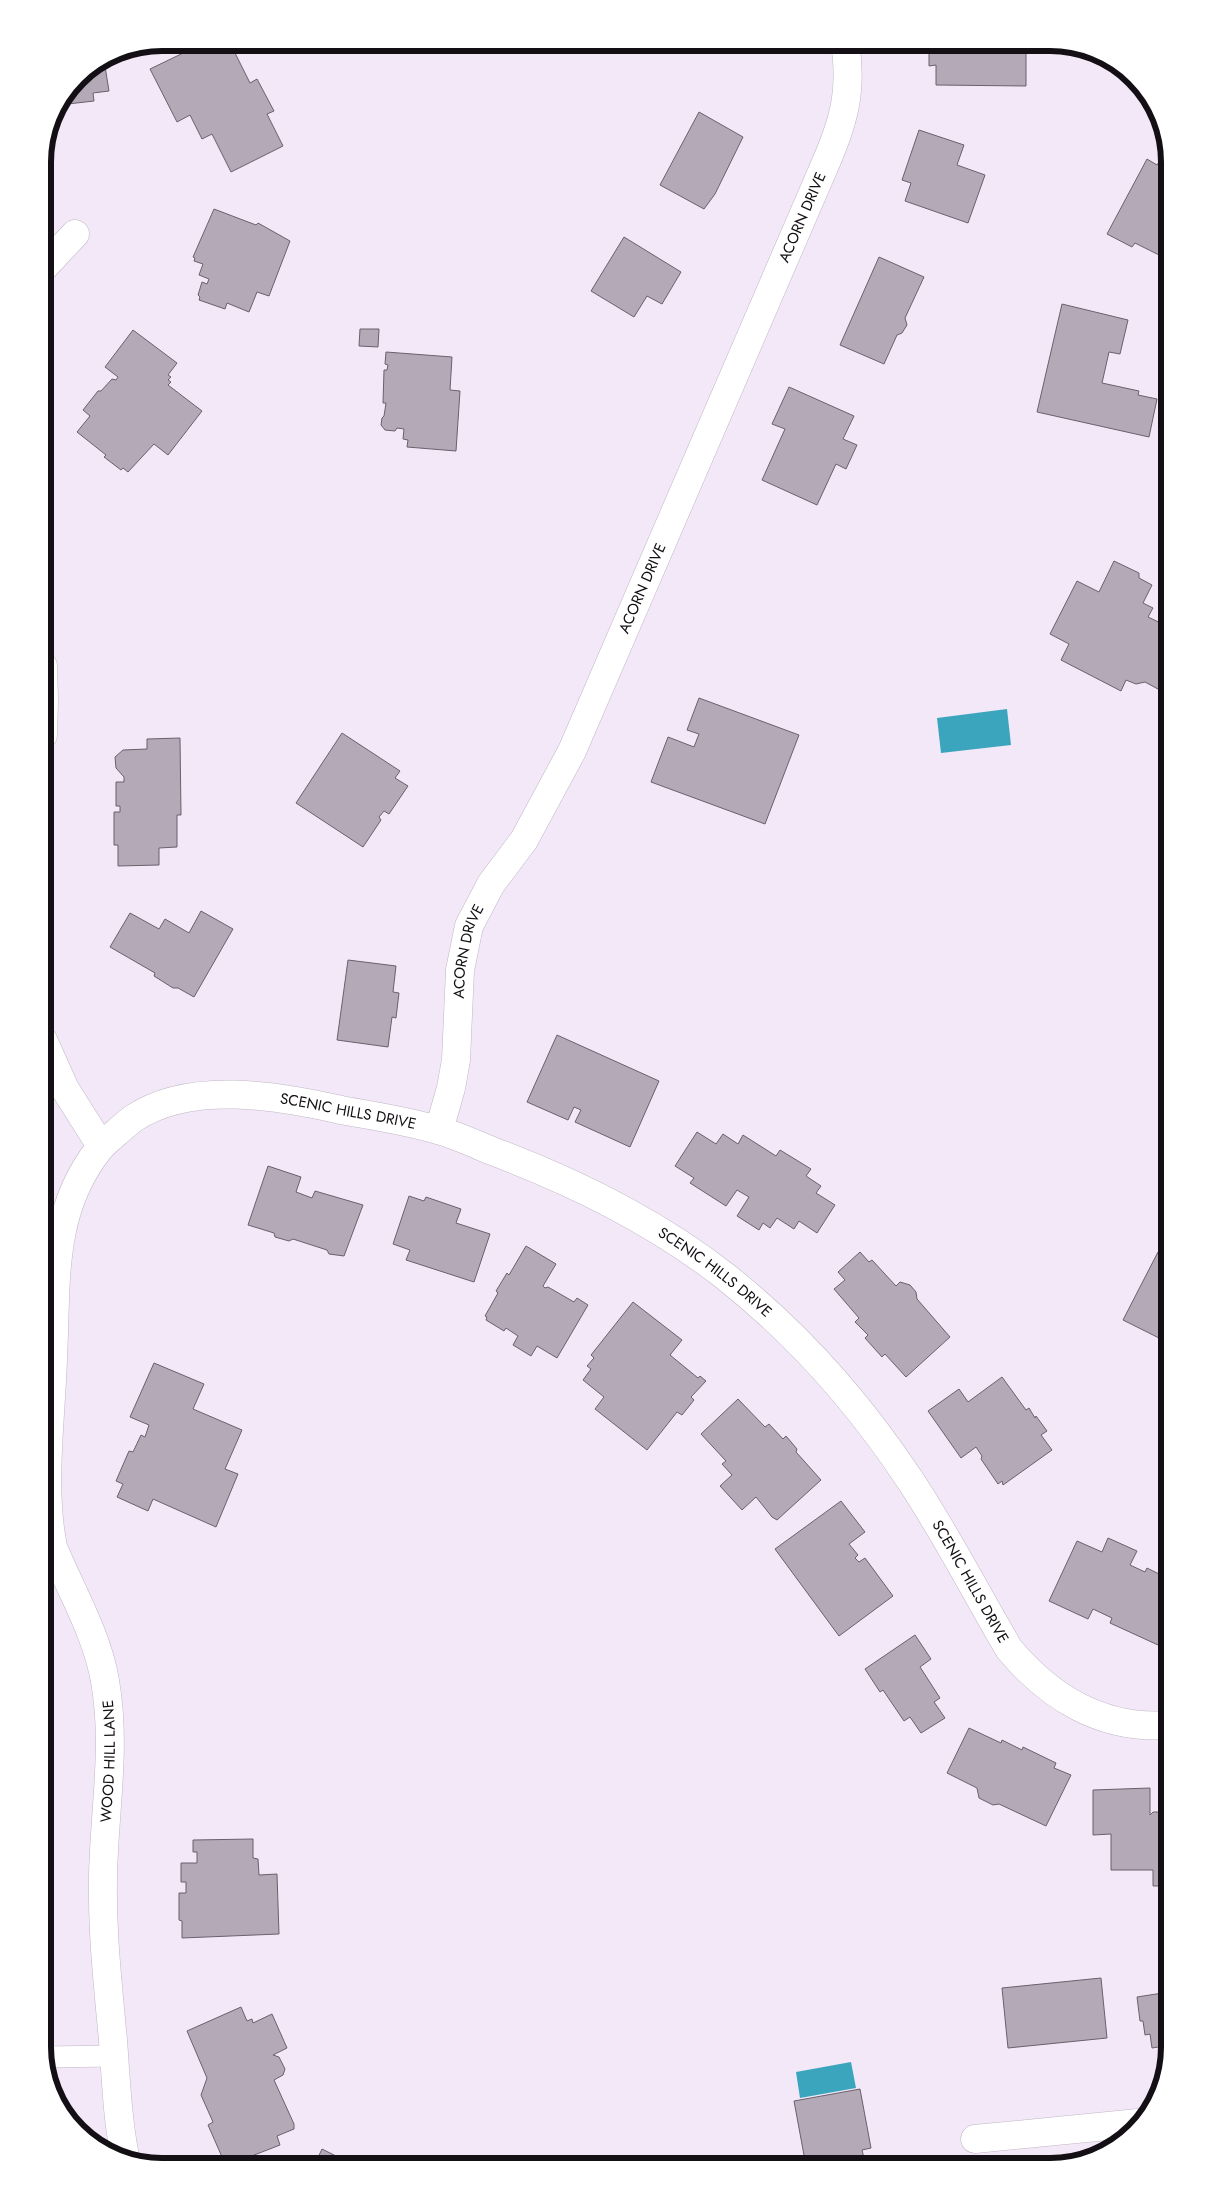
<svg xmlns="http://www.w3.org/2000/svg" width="1212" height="2209" font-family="Jost,sans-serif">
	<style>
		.water { fill: #3ca5be }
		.building { fill: #b3a9b7; stroke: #6a616d }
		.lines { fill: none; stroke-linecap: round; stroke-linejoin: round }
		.lane-casing { stroke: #c0b7c5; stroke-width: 22 }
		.street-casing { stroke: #c0b7c5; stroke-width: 29 }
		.lane { stroke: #fff; stroke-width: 21 }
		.street { stroke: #fff; stroke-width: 28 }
		.labels { text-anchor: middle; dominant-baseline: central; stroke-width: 4.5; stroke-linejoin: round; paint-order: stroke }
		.street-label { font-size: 15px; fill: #130f14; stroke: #fff }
		.rim { fill: none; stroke: #130f14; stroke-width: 6 }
	</style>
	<rect width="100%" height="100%" fill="#f3e8f7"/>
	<path class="water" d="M 1007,709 L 1011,745 L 941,753 L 937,718 Z
		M 851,2062 L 856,2088 L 800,2098 L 796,2072 Z"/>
	<path class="building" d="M 204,43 L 230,43 L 250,83 L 257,79 L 274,111 L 267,114 L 283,146 L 231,172 L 212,134 L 202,139 L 190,115 L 177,122 L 150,69 Z
		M 645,43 L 698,43 L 646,51 Z
		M 929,43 L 1019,43 L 1019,48 L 1026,48 L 1026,86 L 936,85 L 936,65 L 929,66 Z
		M 104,60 L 109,91 L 93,93 L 94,101 L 59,105 L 78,77 Z
		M 699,112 L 743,137 L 715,194 L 704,209 L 660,185 Z
		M 919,130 L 964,145 L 957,165 L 985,175 L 968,223 L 905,201 L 911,183 L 902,180 Z
		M 1167,148 L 1170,162 L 1169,260 L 1135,243 L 1132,247 L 1107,234 L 1147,159 L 1157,165 Z
		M 214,209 L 256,225 L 258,223 L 290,241 L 269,296 L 257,292 L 249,312 L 227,303 L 225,309 L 199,300 L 200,297 L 198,295 L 202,282 L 207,284 L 209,279 L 199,275 L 203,264 L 194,261 L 195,258 L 193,257 Z
		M 624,237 L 681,272 L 662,304 L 647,296 L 634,317 L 591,291 Z
		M 879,257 L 924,277 L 905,318 L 907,325 L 902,333 L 897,335 L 884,364 L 840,345 Z
		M 1062,304 L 1128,320 L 1120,354 L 1109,352 L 1102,383 L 1139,391 L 1138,395 L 1157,399 L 1149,437 L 1037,412 Z
		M 360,329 L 379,329 L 378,347 L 359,346 Z
		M 133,330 L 177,363 L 168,375 L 171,377 L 168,380 L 171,382 L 168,385 L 202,411 L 168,455 L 154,444 L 128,472 L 123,468 L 121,470 L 104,457 L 106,455 L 77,432 L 90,416 L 83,410 L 98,391 L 101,391 L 112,379 L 116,380 L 118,377 L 105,367 Z
		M 386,352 L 452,357 L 450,390 L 460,391 L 456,451 L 407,447 L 408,440 L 403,439 L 404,429 L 397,428 L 395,431 L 385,430 L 381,425 L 382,418 L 384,416 L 386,403 L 383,403 L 384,370 L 387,370 L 388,365 L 385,364 Z
		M 789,387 L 854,416 L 843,439 L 857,445 L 846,469 L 836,464 L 817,505 L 762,480 L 785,429 L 772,424 Z
		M 1114,561 L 1139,573 L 1139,578 L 1152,585 L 1143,603 L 1153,608 L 1148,617 L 1169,627 L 1169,695 L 1145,682 L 1136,684 L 1126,680 L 1121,691 L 1061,660 L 1069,644 L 1050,634 L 1077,581 L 1099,592 Z
		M 699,698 L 799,735 L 765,824 L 651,782 L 668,737 L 694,747 L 699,734 L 687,730 Z
		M 342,733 L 400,771 L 395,778 L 408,786 L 389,814 L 384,811 L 379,817 L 381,820 L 363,847 L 296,803 Z
		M 180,738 L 181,815 L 177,815 L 177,847 L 159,848 L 159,865 L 118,866 L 118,845 L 114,845 L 114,812 L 120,812 L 120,806 L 116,806 L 116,782 L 124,782 L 124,777 L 116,768 L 115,757 L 123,750 L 147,749 L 147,739 Z
		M 201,911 L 233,929 L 194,997 L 178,988 L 173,988 L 154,976 L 155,973 L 110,947 L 130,913 L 159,929 L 165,919 L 189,933 Z
		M 348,960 L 396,966 L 393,992 L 399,993 L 396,1018 L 392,1017 L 388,1047 L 337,1040 Z
		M 557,1035 L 659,1081 L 630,1147 L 575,1122 L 581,1110 L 574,1107 L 568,1120 L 527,1102 Z
		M 697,1132 L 716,1144 L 723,1134 L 738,1144 L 743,1135 L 776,1156 L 780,1150 L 811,1169 L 806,1176 L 821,1186 L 816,1193 L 835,1205 L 817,1233 L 799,1221 L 794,1229 L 777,1218 L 770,1228 L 763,1223 L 759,1230 L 737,1216 L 749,1197 L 737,1190 L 726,1206 L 690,1183 L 694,1178 L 675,1166 Z
		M 268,1166 L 301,1177 L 296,1192 L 312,1198 L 315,1191 L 363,1205 L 344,1256 L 329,1254 L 327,1250 L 293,1239 L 289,1241 L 275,1237 L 274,1233 L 248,1225 Z
		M 409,1196 L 424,1201 L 426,1197 L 461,1209 L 456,1223 L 490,1234 L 474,1282 L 406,1260 L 410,1250 L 393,1244 Z
		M 526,1246 L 556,1264 L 543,1286 L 545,1288 L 548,1287 L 574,1302 L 577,1298 L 588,1305 L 557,1358 L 537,1346 L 531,1356 L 513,1345 L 518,1336 L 506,1328 L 504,1331 L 486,1320 L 487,1317 L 485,1316 L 498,1293 L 496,1291 L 507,1273 L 509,1275 Z
		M 860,1252 L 869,1262 L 872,1260 L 896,1286 L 900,1282 L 910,1285 L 916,1292 L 917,1299 L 950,1337 L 906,1377 L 885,1354 L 882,1357 L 865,1338 L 868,1335 L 855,1322 L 859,1318 L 834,1289 L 845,1280 L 838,1272 Z
		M 1158,1252 L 1169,1256 L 1169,1343 L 1123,1320 Z
		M 633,1302 L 682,1340 L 670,1355 L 698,1378 L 700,1376 L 706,1381 L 691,1397 L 694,1400 L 682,1415 L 677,1412 L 647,1450 L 595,1409 L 604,1397 L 583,1380 L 591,1369 L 587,1366 L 594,1358 L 591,1355 Z
		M 154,1363 L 204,1384 L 193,1409 L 242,1430 L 225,1469 L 238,1474 L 216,1527 L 153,1499 L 148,1511 L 117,1497 L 123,1484 L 116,1481 L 129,1451 L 133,1452 L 141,1435 L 145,1437 L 149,1425 L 130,1417 Z
		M 1002,1377 L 1026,1410 L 1029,1408 L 1035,1418 L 1036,1416 L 1047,1431 L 1041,1435 L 1052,1450 L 1003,1485 L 1002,1481 L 998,1484 L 981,1459 L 982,1456 L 976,1447 L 961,1458 L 928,1411 L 959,1389 L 968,1402 Z
		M 738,1399 L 765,1427 L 769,1424 L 783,1439 L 786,1436 L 797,1449 L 796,1452 L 821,1480 L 777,1520 L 772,1517 L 756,1497 L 742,1510 L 720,1486 L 732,1475 L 722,1464 L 726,1461 L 701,1434 Z
		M 841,1501 L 865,1532 L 849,1544 L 858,1555 L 855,1558 L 859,1562 L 865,1558 L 893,1596 L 839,1636 L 775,1549 Z
		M 1108,1538 L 1137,1551 L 1130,1565 L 1145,1572 L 1147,1568 L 1169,1579 L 1169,1620 L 1158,1645 L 1110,1623 L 1112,1618 L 1093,1609 L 1088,1619 L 1049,1601 L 1077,1541 L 1102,1552 Z
		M 915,1635 L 931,1659 L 920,1667 L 940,1698 L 934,1702 L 945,1718 L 921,1733 L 910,1717 L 904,1721 L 883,1690 L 880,1692 L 865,1669 Z
		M 969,1728 L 1001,1743 L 1002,1740 L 1022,1750 L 1023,1747 L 1056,1763 L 1054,1768 L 1071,1775 L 1046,1826 L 999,1804 L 993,1805 L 979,1798 L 977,1788 L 947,1773 Z
		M 1150,1788 L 1150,1815 L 1153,1812 L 1169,1812 L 1169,1886 L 1153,1886 L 1153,1870 L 1111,1870 L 1111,1834 L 1093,1835 L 1093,1790 Z
		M 253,1839 L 253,1858 L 258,1859 L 259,1875 L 277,1874 L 279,1934 L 182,1938 L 182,1921 L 179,1920 L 179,1893 L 186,1893 L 186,1882 L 181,1882 L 181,1863 L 197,1863 L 197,1852 L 193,1852 L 193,1840 Z
		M 1101,1978 L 1107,2038 L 1008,2048 L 1002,1988 Z
		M 1169,1992 L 1169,2040 L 1165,2041 L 1165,2046 L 1152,2048 L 1150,2034 L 1145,2035 L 1143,2021 L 1140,2021 L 1137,1997 Z
		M 241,2007 L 247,2021 L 252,2019 L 253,2023 L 272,2014 L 287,2048 L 273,2055 L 279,2057 L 285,2069 L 283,2075 L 274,2080 L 294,2124 L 294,2129 L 277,2136 L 280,2145 L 226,2166 L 208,2125 L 213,2122 L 201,2095 L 207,2078 L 187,2031 Z
		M 860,2089 L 871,2148 L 862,2150 L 866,2166 L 806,2166 L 794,2101 Z
		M 322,2149 L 356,2166 L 314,2166 Z"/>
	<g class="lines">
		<g class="lane-casing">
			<path id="lane" d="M 45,2057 L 114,2056"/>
		</g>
		<g class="street-casing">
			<g id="street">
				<path d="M 43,268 L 75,234"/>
				<path d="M 43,735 L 44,700 L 43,666"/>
				<path d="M 43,1040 L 65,1089 L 101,1146"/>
				<path id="s1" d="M 439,1130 L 451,1088 L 456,1060 L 460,970 L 469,926 L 491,884 L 524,840 L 572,751 L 824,167 C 843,124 853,91 845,43"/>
				<path d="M 975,2139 L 1138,2123"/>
				<path id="s2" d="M 125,2156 C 117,2119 116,2078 113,2040 C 107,1977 100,1914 104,1851 C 107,1793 115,1738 105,1681 C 97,1634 71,1591 53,1547 C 41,1487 51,1420 53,1359 C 57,1283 49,1213 99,1149 C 104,1143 110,1138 116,1133 C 122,1128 128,1122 134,1118 C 191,1080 279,1096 341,1110 C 374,1116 409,1121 441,1131 C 458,1136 475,1144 492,1151 C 575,1182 656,1222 726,1277 C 798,1334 859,1403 910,1480 C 946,1534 976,1593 1009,1649 C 1050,1698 1103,1730 1169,1725"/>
			</g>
		</g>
		<use href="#lane" class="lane"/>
		<use href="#street" class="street"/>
	</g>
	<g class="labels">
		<g class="street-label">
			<text stroke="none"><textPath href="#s1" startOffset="992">ACORN DRIVE</textPath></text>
			<text stroke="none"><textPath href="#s1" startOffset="588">ACORN DRIVE</textPath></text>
			<text stroke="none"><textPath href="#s1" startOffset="182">ACORN DRIVE</textPath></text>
			<text stroke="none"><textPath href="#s2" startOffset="1295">SCENIC HILLS DRIVE</textPath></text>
			<text stroke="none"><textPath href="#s2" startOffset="1700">SCENIC HILLS DRIVE</textPath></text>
			<text stroke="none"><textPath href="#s2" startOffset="2105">SCENIC HILLS DRIVE</textPath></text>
			<text stroke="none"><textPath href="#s2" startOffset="396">WOOD HILL LANE</textPath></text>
		</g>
	</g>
	<path d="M0 0H1212V2209H0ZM162 51H1050A111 111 0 0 1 1161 162V2047A111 111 0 0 1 1050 2158H162A111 111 0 0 1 51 2047V162A111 111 0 0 1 162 51Z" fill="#fff" fill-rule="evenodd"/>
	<path class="rim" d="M162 51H1050A111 111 0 0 1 1161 162V2047A111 111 0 0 1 1050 2158H162A111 111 0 0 1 51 2047V162A111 111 0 0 1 162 51Z"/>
</svg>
